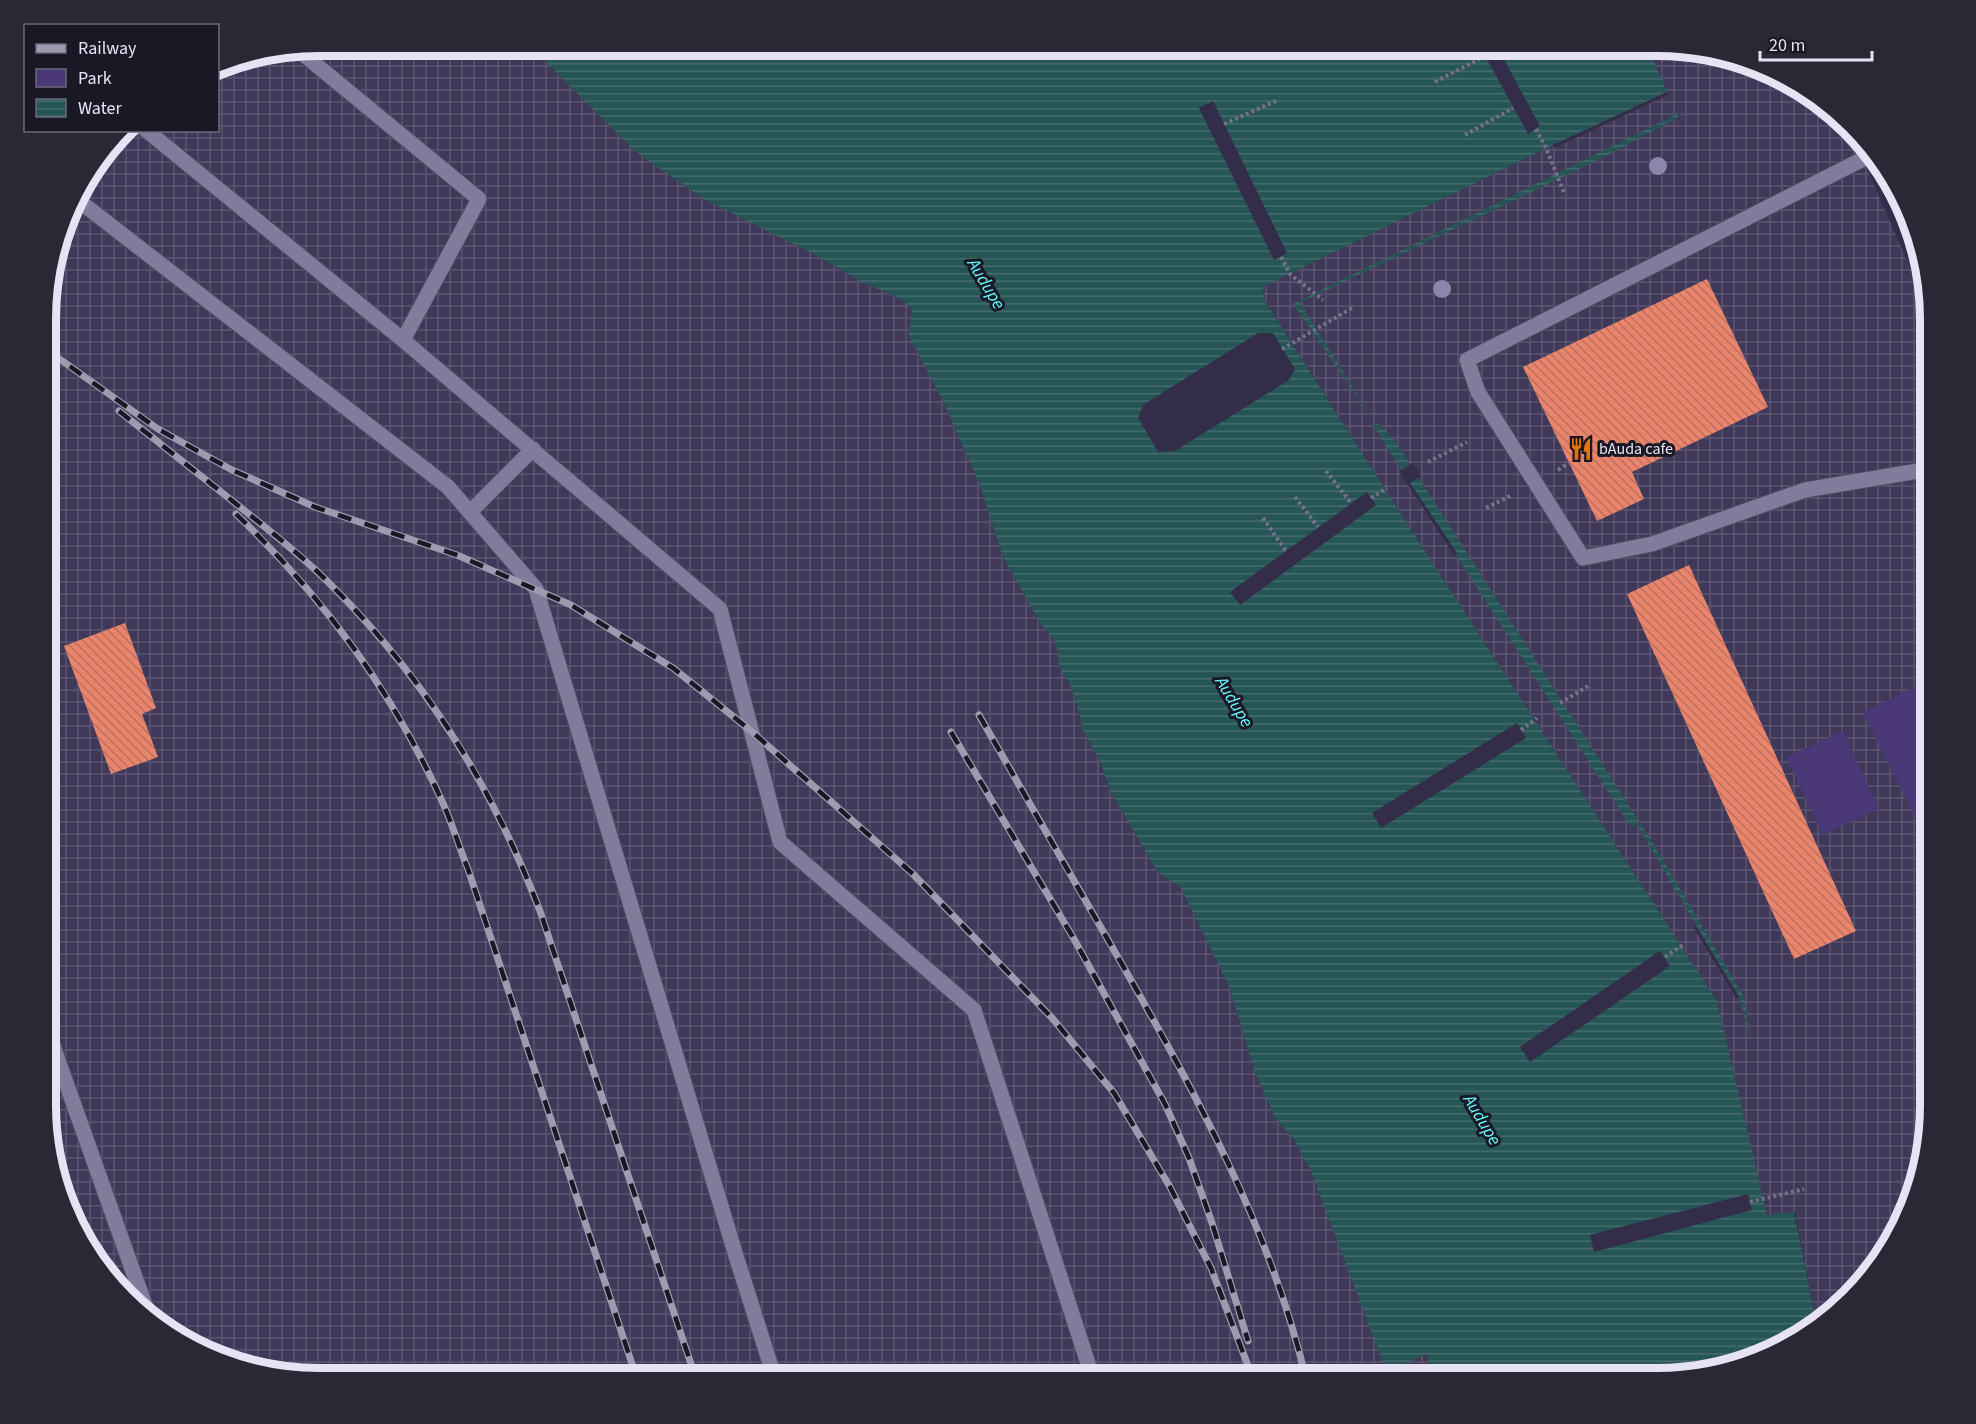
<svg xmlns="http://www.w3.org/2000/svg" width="1976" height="1424" font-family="'Source Sans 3',sans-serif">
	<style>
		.industrial { fill: url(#industrial-grid) }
		.park { fill: #4a3877 }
		.water { fill: url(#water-rules) }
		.pier { fill: #332d49 }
		.building { fill: url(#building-back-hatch) }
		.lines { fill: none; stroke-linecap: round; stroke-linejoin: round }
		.lane-casing { stroke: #504b62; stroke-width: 17 }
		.path { stroke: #767089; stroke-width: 4; stroke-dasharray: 3 3; stroke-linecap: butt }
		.lane { stroke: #827b9c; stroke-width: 15 }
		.rail-casing { stroke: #9e9ab0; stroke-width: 7 }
		.rail { stroke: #1a1824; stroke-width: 4.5; stroke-dasharray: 14; stroke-linecap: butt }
		.tree { fill: #8d85ab }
		.labels { text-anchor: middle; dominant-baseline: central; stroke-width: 6; stroke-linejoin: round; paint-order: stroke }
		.poi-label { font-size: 16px; fill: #e7e3f5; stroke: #1a1824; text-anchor: start }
		.water-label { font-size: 18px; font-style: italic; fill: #62f9fc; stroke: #1a1824 }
		.rim { fill: none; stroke: #e7e3f5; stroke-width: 8 }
	</style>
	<defs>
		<pattern id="industrial-grid" width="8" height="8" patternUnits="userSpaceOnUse" patternTransform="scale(1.5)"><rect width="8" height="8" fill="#403859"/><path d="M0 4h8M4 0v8" fill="none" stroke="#5c5571"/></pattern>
		<pattern id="water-rules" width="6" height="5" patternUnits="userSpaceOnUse" patternTransform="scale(1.5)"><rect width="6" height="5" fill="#265556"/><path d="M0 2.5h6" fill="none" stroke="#466d6f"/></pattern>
		<pattern id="building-back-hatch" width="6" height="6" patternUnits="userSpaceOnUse" patternTransform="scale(1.5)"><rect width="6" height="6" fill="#ea856c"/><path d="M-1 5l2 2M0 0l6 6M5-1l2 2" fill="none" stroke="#b87262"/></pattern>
	</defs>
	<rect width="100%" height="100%" fill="#332d49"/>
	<path class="industrial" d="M 318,45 L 529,45 L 636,152 L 860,281 L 897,297 L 912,308 L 910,336 L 941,397 L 980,485 L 1002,555 L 1040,623 L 1056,642 L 1060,669 L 1069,682 L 1080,715 L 1082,729 L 1100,761 L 1112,794 L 1157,871 L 1181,888 L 1229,986 L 1255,1072 L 1275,1118 L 1292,1137 L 1310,1169 L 1387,1372 L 1426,1354 L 1434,1379 L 301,1378 L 230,1364 L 152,1322 L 81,1242 L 47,1141 L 47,283 L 73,197 L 124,131 L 218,130 L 218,65 Z
		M 1647,46 L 1675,46 L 1746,60 L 1824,102 L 1853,137 L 1930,313 L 1930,1123 L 1916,1194 L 1874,1272 L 1816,1321 L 1795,1212 L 1767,1216 L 1717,1001 L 1399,511 L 1265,300 L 1263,287 L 1553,145 L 1666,92 Z"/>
	<path class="park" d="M 1916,686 L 1930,715 L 1930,809 L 1915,816 L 1863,712 Z
		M 1843,731 L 1879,809 L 1822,835 L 1787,757 Z"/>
	<path class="water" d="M 529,45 L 1647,46 L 1667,92 L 1553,145 L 1263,287 L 1265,301 L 1399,511 L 1717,1001 L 1767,1215 L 1794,1212 L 1816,1321 L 1779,1351 L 1658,1379 L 1434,1379 L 1426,1354 L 1387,1373 L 1310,1169 L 1292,1137 L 1275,1118 L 1255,1072 L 1229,986 L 1181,888 L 1157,871 L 1112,794 L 1100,761 L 1082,729 L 1080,715 L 1069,682 L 1060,669 L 1056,642 L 1040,623 L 1002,555 L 980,485 L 941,397 L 909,336 L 912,308 L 897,297 L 860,281 L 817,256 L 704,199 L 636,152 Z
		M 1683,111 L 1677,118 L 1606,156 L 1300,303 L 1372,418 L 1293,304 Z
		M 1372,424 L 1379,424 L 1396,442 L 1653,843 L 1744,997 L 1750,1038 L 1739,997 L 1637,825 L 1630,826 Z"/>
	<path class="pier" d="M 1479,45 L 1496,45 L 1540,126 L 1528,134 Z
		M 1667,92 L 1668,95 L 1554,148 L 1553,145 Z
		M 1213,101 L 1287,253 L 1274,260 L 1199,108 Z
		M 1258,333 L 1273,333 L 1295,369 L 1289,380 L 1175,451 L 1158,452 L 1138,418 L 1143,405 Z
		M 1413,463 L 1421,476 L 1410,483 L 1457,553 L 1454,555 L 1399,471 Z
		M 1367,492 L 1376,505 L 1240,605 L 1230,592 Z
		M 1517,723 L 1526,738 L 1381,828 L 1372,813 Z
		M 1696,926 L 1739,997 L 1736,998 L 1694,928 Z
		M 1660,951 L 1670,966 L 1530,1062 L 1520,1047 Z
		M 1748,1194 L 1752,1210 L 1594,1252 L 1590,1235 Z"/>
	<path class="building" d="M 1707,279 L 1768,407 L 1632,472 L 1644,499 L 1597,521 L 1523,367 Z
		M 1689,565 L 1856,931 L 1794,959 L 1627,594 Z
		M 125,623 L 156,708 L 142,714 L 158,757 L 111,774 L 64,646 Z"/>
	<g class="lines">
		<g class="lane-casing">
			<path id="lane" d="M 297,49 L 479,199 L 403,340
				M 146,130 L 403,340 L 720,609 L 780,842 L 974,1010 L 1093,1379
				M 1869,156 L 1467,360 L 1478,392 L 1583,558 L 1652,544 L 1805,490 L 1930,469
				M 74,197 L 448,487 L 536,589 L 736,1256 L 775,1379
				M 471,511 L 533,449
				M 47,1029 L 151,1322"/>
		</g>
		<path class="path" d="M 1435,82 L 1485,56
			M 1224,124 L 1276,101
			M 1536,129 L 1546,148 L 1565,195
			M 1465,135 L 1513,108
			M 1281,257 L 1290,274 L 1323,300
			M 1282,349 L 1352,308
			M 1428,462 L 1467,442
			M 1558,470 L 1569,463
			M 1326,471 L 1351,503
			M 1295,497 L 1318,527
			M 1371,498 L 1387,488
			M 1486,508 L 1512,495
			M 1263,518 L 1286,551
			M 1560,703 L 1588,686
			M 1521,730 L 1537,718
			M 1665,957 L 1683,945
			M 1750,1202 L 1804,1189"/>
		<use href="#lane" class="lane"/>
		<g class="rail-casing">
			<path id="rail" d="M 47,350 L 158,429 L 232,470 L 315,507 L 457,555 L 571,605 L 673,668 L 750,730 L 913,874 L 1053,1019 L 1114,1093 L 1170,1187 L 1211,1268 L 1253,1379
				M 119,411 C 159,443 200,475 240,507 C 270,531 300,554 327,581 C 424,676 492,785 540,911 L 696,1379
				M 236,514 C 324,598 391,689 442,801 C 452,823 459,847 468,869 L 637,1379
				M 979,715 C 1027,799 1075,883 1123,966 C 1198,1098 1271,1230 1306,1379
				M 951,732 L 1074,939 L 1165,1104 L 1189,1158 L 1212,1223 L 1248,1341"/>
		</g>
		<use href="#rail" class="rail"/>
	</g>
	<g class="tree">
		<circle cx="1658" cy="166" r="9"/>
		<circle cx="1442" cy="289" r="9"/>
	</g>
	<defs>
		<g id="restaurant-bare" transform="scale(1.8)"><path d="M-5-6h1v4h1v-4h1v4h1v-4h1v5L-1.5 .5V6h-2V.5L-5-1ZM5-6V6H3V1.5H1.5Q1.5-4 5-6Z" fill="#e8710a" stroke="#1a1824" stroke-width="2.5" paint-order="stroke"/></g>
	</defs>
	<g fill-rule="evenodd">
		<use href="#restaurant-bare" x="1581" y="449"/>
	</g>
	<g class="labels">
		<g class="poi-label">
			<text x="1599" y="449">bAuda cafe</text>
		</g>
		<g class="water-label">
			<text transform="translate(986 284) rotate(59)">Audupe</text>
			<text transform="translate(1234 702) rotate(59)">Audupe</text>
			<text transform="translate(1482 1120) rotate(59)">Audupe</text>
		</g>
	</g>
	<path d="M0 0H1976V1424H0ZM319 56H1657A263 263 0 0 1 1920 319V1105A263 263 0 0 1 1657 1368H319A263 263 0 0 1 56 1105V319A263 263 0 0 1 319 56Z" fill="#2a2835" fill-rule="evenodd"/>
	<path class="rim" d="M319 56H1657A263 263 0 0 1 1920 319V1105A263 263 0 0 1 1657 1368H319A263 263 0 0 1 56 1105V319A263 263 0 0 1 319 56Z"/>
	<rect x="24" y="24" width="195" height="108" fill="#1a1824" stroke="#6c6978" stroke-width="1.5"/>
	<rect x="36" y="44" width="30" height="9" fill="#9e9ab0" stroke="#6c6978" stroke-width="1.5"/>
	<text x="78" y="54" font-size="18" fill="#e7e3f5">Railway</text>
	<rect x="36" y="69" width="30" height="18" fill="#4a3877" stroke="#6c6978" stroke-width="1.5"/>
	<text x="78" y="84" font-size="18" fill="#e7e3f5">Park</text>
	<rect x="36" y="99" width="30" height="18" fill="url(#water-rules)" stroke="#6c6978" stroke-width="1.5"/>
	<text x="78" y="114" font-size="18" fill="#e7e3f5">Water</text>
	<path d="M1760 51v9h112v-9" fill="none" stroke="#e7e3f5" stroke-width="3"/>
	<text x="1769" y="51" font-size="18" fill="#e7e3f5" stroke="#1a1824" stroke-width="4.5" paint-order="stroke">20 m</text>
</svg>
